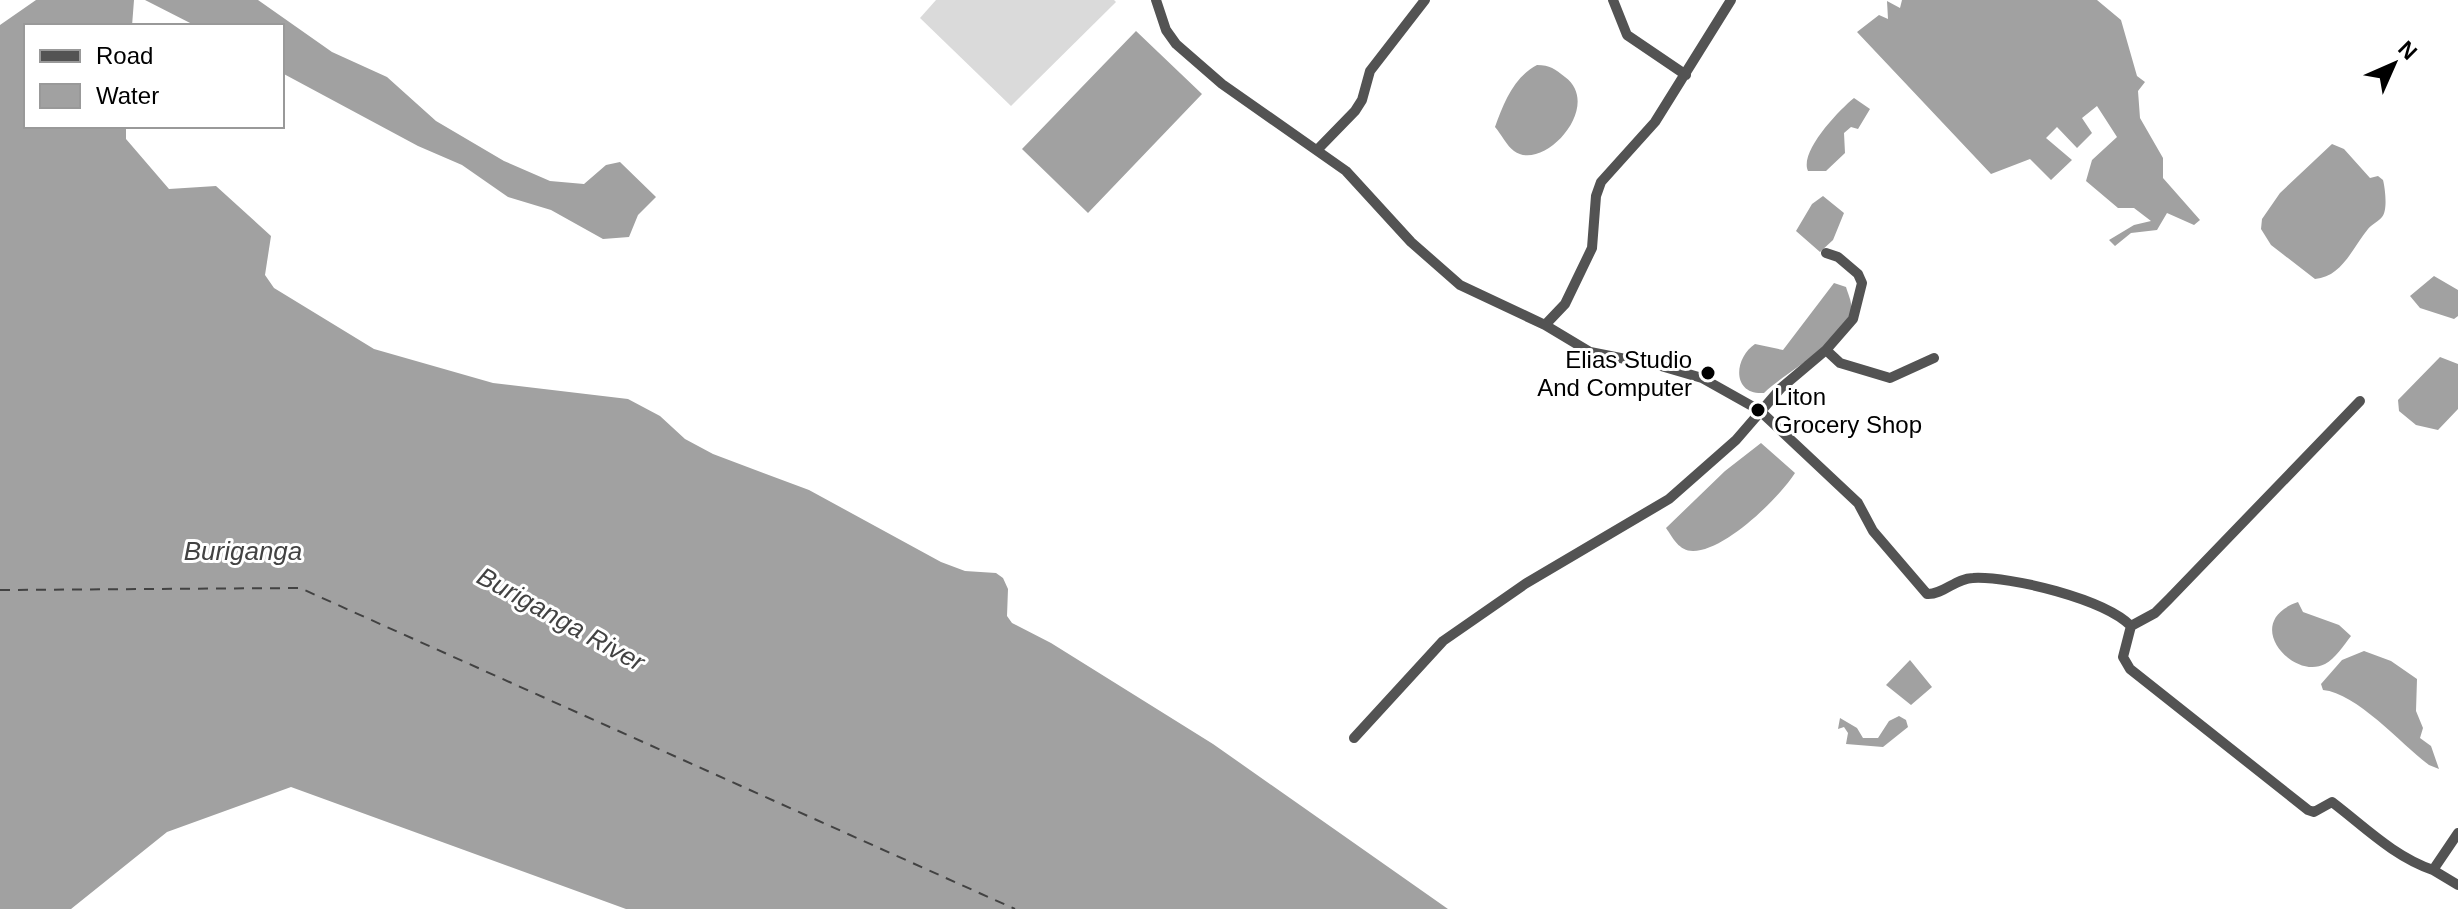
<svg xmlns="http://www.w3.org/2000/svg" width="2458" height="909" font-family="Arial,sans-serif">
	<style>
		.grass { fill: #dadada }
		.water { fill: #a1a1a1 }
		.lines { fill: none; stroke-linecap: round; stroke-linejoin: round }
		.ferry { stroke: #424242; stroke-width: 2; stroke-dasharray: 10 8; stroke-linecap: butt }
		.minor { stroke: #535353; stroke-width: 10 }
		.poi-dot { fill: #000; stroke: #fff; stroke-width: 3 }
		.labels { text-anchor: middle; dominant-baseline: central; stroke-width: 6; stroke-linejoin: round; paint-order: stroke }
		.poi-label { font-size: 24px; fill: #000; stroke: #fff; text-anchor: end }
		.water-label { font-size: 26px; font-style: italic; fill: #424242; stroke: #fff }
	</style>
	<rect width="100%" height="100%" fill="#fff"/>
	<path class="grass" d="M 936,0 L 1114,0 L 1116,2 L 1011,106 L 920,18 Z"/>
	<path class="water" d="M 36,0 L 134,0 L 132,26 L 26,26 L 26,126 L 126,126 L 126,139 L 169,189 L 216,186 L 271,236 L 265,275 L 274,288 L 374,349 L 493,383 L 628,399 L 660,416 L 685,439 L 713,454 L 809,490 L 941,562 L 965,571 L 996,573 L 1003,578 L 1008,589 L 1007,616 L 1012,623 L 1051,643 L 1213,744 L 1448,909 L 626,909 L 291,787 L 167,832 L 71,909 L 0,909 L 0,25 Z
		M 145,0 L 258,0 L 332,52 L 387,77 L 436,121 L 504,161 L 550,181 L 584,184 L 606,165 L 620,162 L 656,197 L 638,215 L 629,237 L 603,239 L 551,210 L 508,197 L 462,165 L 418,146 L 282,73 L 282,26 L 196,26 Z
		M 1902,0 L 2097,0 L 2121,20 L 2137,76 L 2145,82 L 2138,91 L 2140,118 L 2163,158 L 2163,178 L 2200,220 L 2194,225 L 2167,213 L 2157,230 L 2131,233 L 2115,246 L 2109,240 L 2134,225 L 2151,221 L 2134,208 L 2118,208 L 2086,181 L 2092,160 L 2117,137 L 2097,106 L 2082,118 L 2092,133 L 2077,148 L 2057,127 L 2046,138 L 2072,160 L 2051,180 L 2030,159 L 1991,174 L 1857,32 L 1879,15 L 1888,19 L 1887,1 L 1900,8 Z
		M 1136,31 L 1202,94 L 1088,213 L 1022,149 Z
		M 1537,65 C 1550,65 1555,69 1565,77 C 1604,106 1543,173 1514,151 C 1507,146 1501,134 1495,127 C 1504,102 1514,77 1537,65 Z
		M 1854,98 L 1870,109 L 1858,129 L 1851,127 L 1844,133 L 1845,153 L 1826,171 L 1808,171 C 1799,152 1839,110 1854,98 Z
		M 2332,144 L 2344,149 L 2370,178 L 2378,176 L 2383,180 C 2385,188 2388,210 2382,217 C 2379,221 2371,225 2368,229 C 2353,247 2342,277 2315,279 L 2271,245 L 2261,229 L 2262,219 L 2280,193 Z
		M 1823,196 L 1844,213 L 1833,240 L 1820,252 L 1796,231 L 1812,204 Z
		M 2434,276 L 2458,290 L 2458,316 L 2454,319 L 2420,308 L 2410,296 Z
		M 1834,283 L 1846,287 C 1848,294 1853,304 1851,311 C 1843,344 1786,371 1764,393 C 1731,395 1734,358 1755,344 L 1783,350 Z
		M 2440,357 L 2458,364 L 2458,409 L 2438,430 L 2416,425 L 2399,411 L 2398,400 Z
		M 1761,443 L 1795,473 C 1779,498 1725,551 1693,551 C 1679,551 1673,538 1666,528 L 1725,471 Z
		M 2298,602 L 2303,612 L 2339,625 L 2351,636 C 2344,645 2335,659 2325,664 C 2293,681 2240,622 2298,602 Z
		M 2364,651 L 2391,661 L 2417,679 L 2416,711 L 2423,728 L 2420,738 L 2431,746 L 2439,769 L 2429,765 C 2402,745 2357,693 2323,690 L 2321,684 L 2342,660 Z
		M 1910,660 L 1932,687 L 1911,705 L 1886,685 Z
		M 1899,716 L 1906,720 L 1908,727 L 1883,747 L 1846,744 L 1848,733 L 1844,727 L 1838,729 L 1840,718 L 1857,728 L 1863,738 L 1878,738 L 1889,721 Z"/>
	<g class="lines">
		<path class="ferry" d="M 0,590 L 300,588 L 1015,909"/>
		<path class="minor" d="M 1156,0 L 1166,30 L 1176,44 L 1222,84 L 1346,171 L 1411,242 L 1460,285 L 1545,325 L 1590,352 L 1661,366 L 1702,378 L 1759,410 L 1858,503 L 1873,531 L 1927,594 C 1943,595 1956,578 1973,578 C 2011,576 2104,599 2131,626 L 2123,657 L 2130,669 L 2308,810 L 2314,812 L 2332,802 C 2365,827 2393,856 2433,870
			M 1613,0 L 1627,35 L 1686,75
			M 1319,148 L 1355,111 L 1362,100 L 1370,71 L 1425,0
			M 1545,325 L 1565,304 L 1592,248 L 1596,196 L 1601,182 L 1655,122 L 1731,0
			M 1826,350 L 1840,363 L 1890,378 L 1934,358
			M 2131,626 L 2155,613 L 2169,599 L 2360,401
			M 1354,738 L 1443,641 L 1525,584 L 1669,499 L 1736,440 L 1781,388 L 1826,350 L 1853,319 L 1862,283 L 1858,274 L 1838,257 L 1826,253
			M 2458,833 L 2433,870 L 2458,885"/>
	</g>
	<g class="poi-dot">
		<circle cx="1708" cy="373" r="8"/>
		<circle cx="1758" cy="410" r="8"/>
	</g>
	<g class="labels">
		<g class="poi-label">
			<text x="1692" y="359">Elias Studio<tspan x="1692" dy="28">And Computer</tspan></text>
			<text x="1774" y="396" text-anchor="start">Liton<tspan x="1774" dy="28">Grocery Shop</tspan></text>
		</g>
		<g class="water-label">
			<text x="243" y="551">Buriganga</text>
			<text transform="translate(561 619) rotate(29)">Buriganga River</text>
		</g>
	</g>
	<rect x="24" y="24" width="260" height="104" fill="#ffffff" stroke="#999999" stroke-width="2"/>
	<rect x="40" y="50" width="40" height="12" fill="#535353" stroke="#999999" stroke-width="2"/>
	<text x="96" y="64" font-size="24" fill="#000000">Road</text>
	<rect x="40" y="84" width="40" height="24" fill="#a1a1a1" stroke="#999999" stroke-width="2"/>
	<text x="96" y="104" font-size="24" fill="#000000">Water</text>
	<g transform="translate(2394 64) rotate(45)" stroke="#ffffff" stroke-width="6" paint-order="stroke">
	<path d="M0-6L14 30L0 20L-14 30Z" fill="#000000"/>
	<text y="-12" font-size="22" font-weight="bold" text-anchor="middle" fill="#000000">N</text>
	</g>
</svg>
